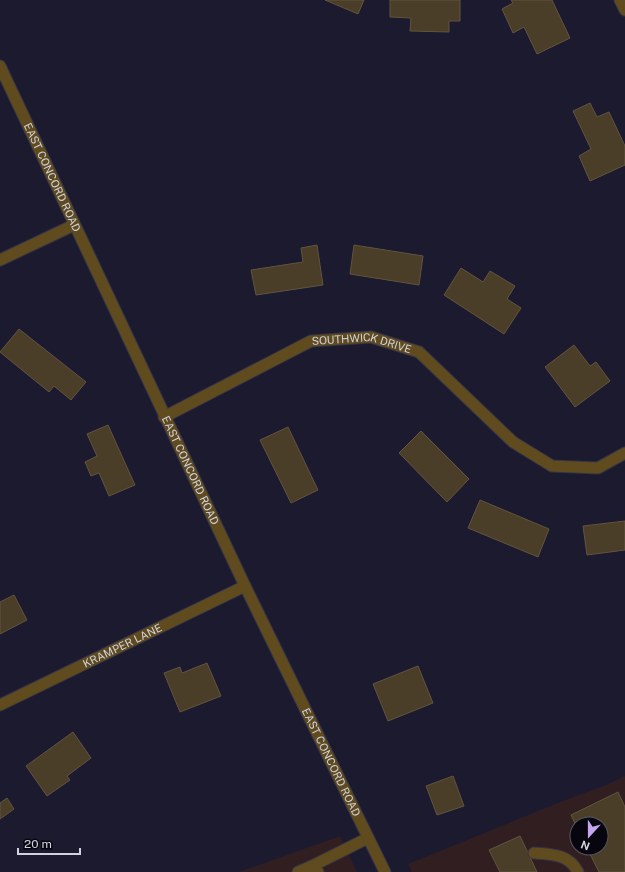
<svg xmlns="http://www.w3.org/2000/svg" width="625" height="872" font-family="'Public Sans',sans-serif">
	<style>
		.commercial { fill: #311e21; fill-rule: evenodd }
		.building { fill: #4b3e28; stroke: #62543e }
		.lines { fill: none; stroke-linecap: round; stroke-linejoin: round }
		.service-casing { stroke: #343448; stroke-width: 13 }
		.minor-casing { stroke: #343448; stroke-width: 13 }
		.tertiary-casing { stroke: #343448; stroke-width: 13 }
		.service { stroke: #5f4b1e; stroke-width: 11 }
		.minor { stroke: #5f4b1e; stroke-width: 11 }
		.tertiary { stroke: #5f4b1e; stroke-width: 11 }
		.labels { text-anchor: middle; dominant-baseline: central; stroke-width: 3; stroke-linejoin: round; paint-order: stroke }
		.street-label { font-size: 11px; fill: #d1d2e0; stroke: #07060f }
	</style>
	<rect width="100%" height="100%" fill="#1b1a2f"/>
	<path class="commercial" d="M 625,776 L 625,872 L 412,872 L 408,864 L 560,802 L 606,785 ZM 577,824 L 601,824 L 601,848 L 577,848 Z
		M 340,836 L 357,872 L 239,872 Z"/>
	<path class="building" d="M 325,0 L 364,0 L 358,14 Z
		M 390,0 L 460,0 L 460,21 L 449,21 L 449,32 L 410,31 L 411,18 L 390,17 Z
		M 511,0 L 552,0 L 570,38 L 537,54 L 524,27 L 513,33 L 502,9 L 513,3 Z
		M 590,103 L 597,117 L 609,112 L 625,146 L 625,165 L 590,181 L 579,156 L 591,149 L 573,111 Z
		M 317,245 L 323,285 L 256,295 L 251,270 L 303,262 L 301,248 Z
		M 354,245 L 423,256 L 419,285 L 350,274 Z
		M 461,268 L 483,282 L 490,271 L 515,286 L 507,299 L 521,308 L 504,334 L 444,295 Z
		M 19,329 L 86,382 L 71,400 L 54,386 L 49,392 L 0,352 Z
		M 574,345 L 590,366 L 596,362 L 610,381 L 575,407 L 545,367 Z
		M 108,425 L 135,485 L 109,496 L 99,473 L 91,476 L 85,462 L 97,456 L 87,434 Z
		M 288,427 L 318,490 L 291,503 L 260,440 Z
		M 421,431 L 469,479 L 447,502 L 399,453 Z
		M 480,500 L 549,529 L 538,557 L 468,528 Z
		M 625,521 L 625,550 L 587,555 L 583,526 Z
		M 14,595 L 27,620 L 0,634 L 0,602 Z
		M 207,663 L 221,696 L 180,712 L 164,673 L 180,667 L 182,673 Z
		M 418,666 L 433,703 L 388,721 L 373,684 Z
		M 73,732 L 91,758 L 67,776 L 70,780 L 47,796 L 26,766 Z
		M 453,776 L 464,806 L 437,815 L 426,786 Z
		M 618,792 L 625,807 L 625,872 L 599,872 L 587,848 L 601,848 L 601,824 L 577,824 L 577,828 L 571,815 Z
		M 7,798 L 14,809 L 0,819 L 0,803 Z
		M 520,836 L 537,872 L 500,872 L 489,850 Z"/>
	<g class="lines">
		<g class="service-casing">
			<path id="service" d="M 534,853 C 551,854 569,854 578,872
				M 298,872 L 314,865
				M 318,872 L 314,865 L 368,838"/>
		</g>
		<g class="minor-casing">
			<g id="minor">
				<path d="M 620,0 L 625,10"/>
				<path d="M 0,260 L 74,225"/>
				<path id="s1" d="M 164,417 L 311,341 L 371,337 L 419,352 L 513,442 L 552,466 L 598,468 L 625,453"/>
				<path id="s2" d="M 0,705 L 245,586"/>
			</g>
		</g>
		<g class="tertiary-casing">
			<g id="tertiary">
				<path id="s3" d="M 0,66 L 245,586 L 385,872"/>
			</g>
		</g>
		<use href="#service" class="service"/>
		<use href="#minor" class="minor"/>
		<use href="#tertiary" class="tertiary"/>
	</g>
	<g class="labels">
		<g class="street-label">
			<text stroke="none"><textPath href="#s3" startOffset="123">EAST CONCORD ROAD</textPath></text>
			<text stroke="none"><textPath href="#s1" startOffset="217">SOUTHWICK DRIVE</textPath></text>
			<text stroke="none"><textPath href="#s3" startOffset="447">EAST CONCORD ROAD</textPath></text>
			<text stroke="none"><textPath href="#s2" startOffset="136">KRAMPER LANE</textPath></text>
			<text stroke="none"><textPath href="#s3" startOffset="771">EAST CONCORD ROAD</textPath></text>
		</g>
	</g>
	<g transform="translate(589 836) rotate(201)"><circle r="19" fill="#07060f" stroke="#585863"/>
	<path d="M0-3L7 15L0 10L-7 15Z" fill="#c6a6f0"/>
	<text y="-6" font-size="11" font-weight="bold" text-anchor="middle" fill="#d1d2e0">N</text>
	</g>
	<path d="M18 848v6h62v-6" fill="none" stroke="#d1d2e0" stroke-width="2"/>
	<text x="24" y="848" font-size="12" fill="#d1d2e0" stroke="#07060f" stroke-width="3" paint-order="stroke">20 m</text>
</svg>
